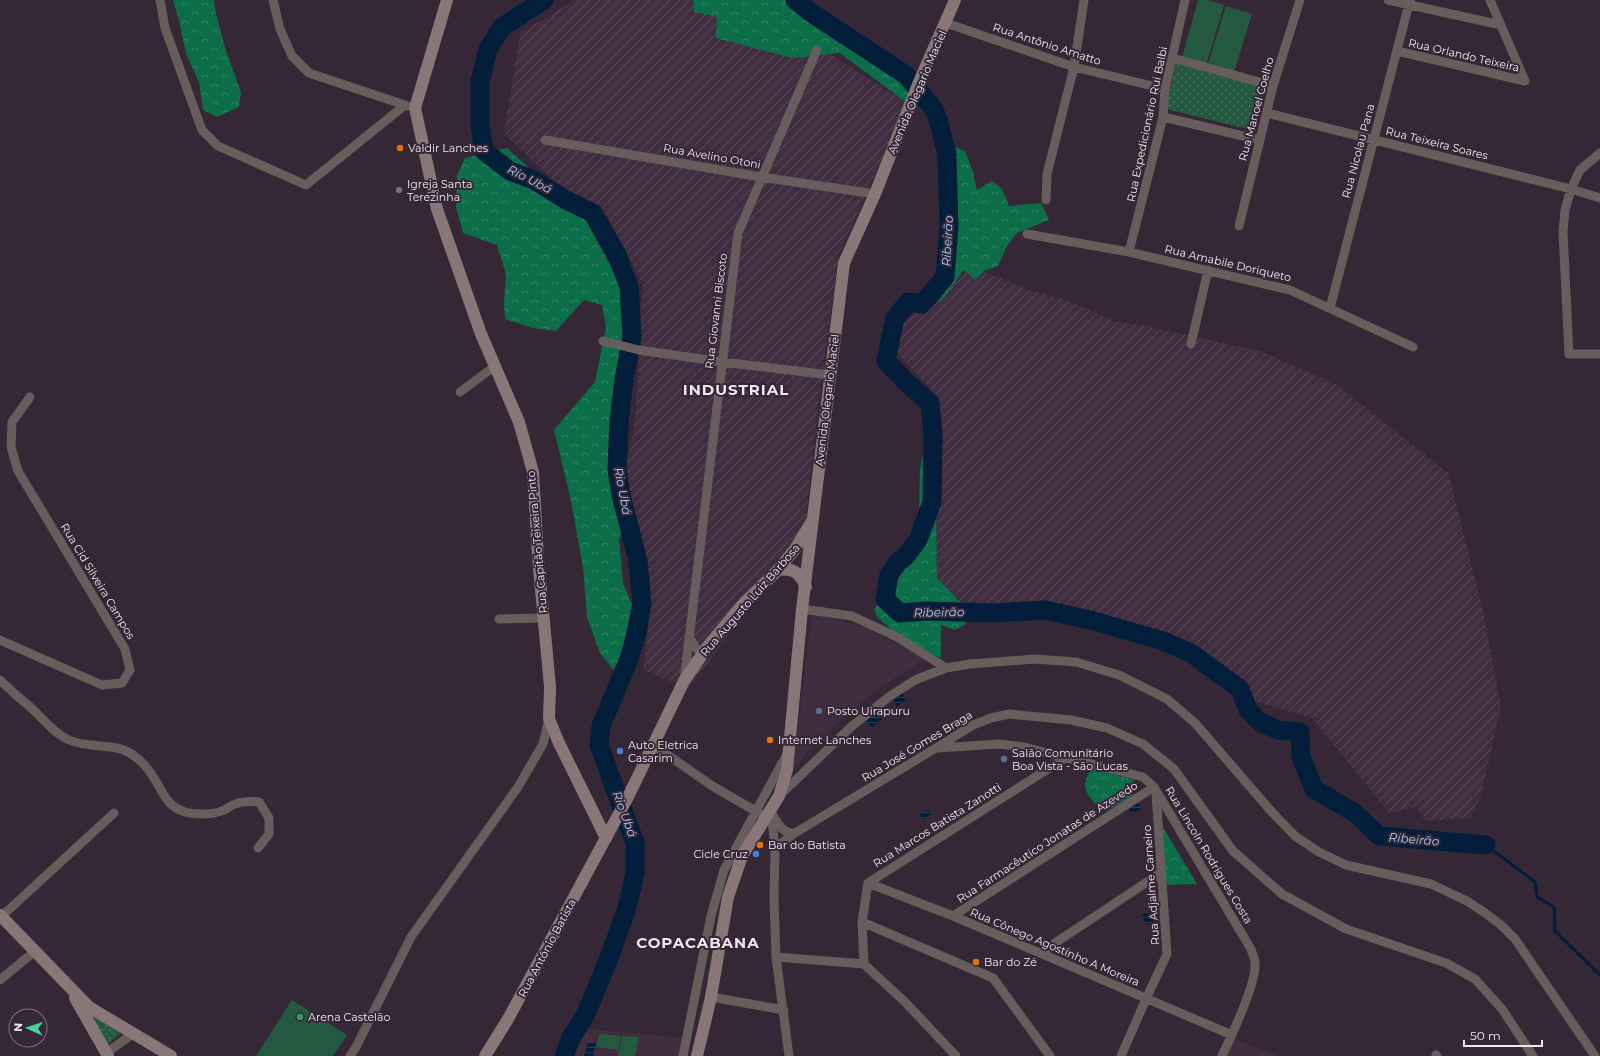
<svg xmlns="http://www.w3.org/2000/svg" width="1600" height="1056" font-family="Montserrat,sans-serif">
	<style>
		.built { fill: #402d40 }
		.industrial { fill: url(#industrial-furrows) }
		.grass { fill: #245940 }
		.forest { fill: url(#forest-crowns) }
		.park { fill: url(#park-dots) }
		.water { fill: url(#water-rules) }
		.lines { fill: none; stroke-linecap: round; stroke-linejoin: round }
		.stream { stroke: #031e3a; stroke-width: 3 }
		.river { stroke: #031e3a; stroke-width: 19 }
		.street { stroke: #675d5c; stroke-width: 9 }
		.secondary { stroke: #887776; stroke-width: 12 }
		.food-dot { fill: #e8710a; stroke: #352735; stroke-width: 1.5 }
		.worship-dot { fill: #6b7280; stroke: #352735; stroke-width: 1.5 }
		.service-dot { fill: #5c6f8a; stroke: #352735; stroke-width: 1.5 }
		.shop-dot { fill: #3f7fe0; stroke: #352735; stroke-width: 1.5 }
		.leisure-dot { fill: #2e9e5b; stroke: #352735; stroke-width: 1.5 }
		.labels { text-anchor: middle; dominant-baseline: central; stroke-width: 4; stroke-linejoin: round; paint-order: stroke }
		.street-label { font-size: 11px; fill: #f1e7f1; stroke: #352735 }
		.poi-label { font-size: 11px; fill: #f1e7f1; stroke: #352735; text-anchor: start }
		.water-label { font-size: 12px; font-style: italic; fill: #9fc9f8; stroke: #352735 }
		.district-label { font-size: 15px; font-weight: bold; letter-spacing: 1px; fill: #f1e7f1; stroke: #352735 }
	</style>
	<defs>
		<pattern id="industrial-furrows" width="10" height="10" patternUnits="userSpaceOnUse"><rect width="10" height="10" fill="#402d40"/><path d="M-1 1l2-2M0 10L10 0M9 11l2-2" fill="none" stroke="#5c4b5c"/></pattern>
		<pattern id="forest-crowns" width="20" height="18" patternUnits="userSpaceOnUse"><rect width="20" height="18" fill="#0c6e49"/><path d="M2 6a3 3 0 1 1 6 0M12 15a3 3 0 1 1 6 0" fill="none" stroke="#308364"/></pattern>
		<pattern id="park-dots" width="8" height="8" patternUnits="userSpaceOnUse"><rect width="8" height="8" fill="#245940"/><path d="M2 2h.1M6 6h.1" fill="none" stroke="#44715c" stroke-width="1.8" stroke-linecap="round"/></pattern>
		<pattern id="water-rules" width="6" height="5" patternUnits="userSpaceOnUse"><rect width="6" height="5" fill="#031e3a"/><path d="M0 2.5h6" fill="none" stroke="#283f57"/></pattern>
	</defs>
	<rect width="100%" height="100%" fill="#352735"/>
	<path class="built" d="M 812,613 L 867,628 L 926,659 L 881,687 L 837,723 L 807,753 L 793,770 Z
		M 588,1029 L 684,1038 L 681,1056 L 573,1056 Z
		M 1235,1039 L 1279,1056 L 1227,1056 Z"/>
	<path class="industrial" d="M 575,0 L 746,0 L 907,103 L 838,257 L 819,401 L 806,520 L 793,541 L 778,570 L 684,695 L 680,685 L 643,670 L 650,610 L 625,473 L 635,420 L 643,284 L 607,216 L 556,183 L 504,134 L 520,33 Z
		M 972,267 L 1029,290 L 1064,299 L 1117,322 L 1146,326 L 1263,352 L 1336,384 L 1448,473 L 1483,611 L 1501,706 L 1481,796 L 1471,818 L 1426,821 L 1417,807 L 1389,813 L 1312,718 L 1252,701 L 1215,662 L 1092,613 L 963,606 L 952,593 L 937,578 L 936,502 L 942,439 L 937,396 L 896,352 L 902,324 L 948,288 Z"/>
	<path class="grass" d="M 1198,0 L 1208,0 L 1224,5 L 1206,65 L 1182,58 Z
		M 1226,6 L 1252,14 L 1234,72 L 1208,64 Z
		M 292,1000 L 347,1035 L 333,1056 L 256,1056 Z
		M 599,1034 L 621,1036 L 618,1050 L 596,1047 Z
		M 622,1036 L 639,1037 L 635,1056 L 618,1056 Z"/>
	<path class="forest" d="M 173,0 L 214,0 L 215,10 L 226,51 L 241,92 L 239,107 L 217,117 L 203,110 L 199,82 L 186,54 L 179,20 Z
		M 693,0 L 796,0 L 911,81 L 907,103 L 840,53 L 792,58 L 716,38 L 717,17 L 694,12 Z
		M 507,148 L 585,219 L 620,283 L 624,333 L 609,470 L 628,524 L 619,538 L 623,583 L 632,605 L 625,637 L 620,678 L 600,653 L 587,617 L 583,567 L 570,496 L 554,430 L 595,382 L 606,327 L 602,305 L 584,300 L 556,331 L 533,328 L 505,319 L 504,304 L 506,274 L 497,245 L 463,233 L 456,207 L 457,176 L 465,158 Z
		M 957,148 L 965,151 L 973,172 L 977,190 L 992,181 L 1002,189 L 1009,206 L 1041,203 L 1049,220 L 1017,233 L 1007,246 L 998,266 L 984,271 L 975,280 L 967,272 L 963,271 L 940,303 L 950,150 Z
		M 933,435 L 942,439 L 936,502 L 937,578 L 952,593 L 963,606 L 966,624 L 955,630 L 941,625 L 941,658 L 909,645 L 877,617 L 874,609 L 885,599 L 881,580 L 895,554 L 910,542 L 919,514 L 920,468 L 927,437 Z
		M 1091,768 L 1134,780 L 1132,796 L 1106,811 C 1097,806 1085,796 1085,784 C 1086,779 1089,773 1091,768 Z
		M 1161,824 L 1197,884 L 1166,885 Z"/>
	<path class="park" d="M 1176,61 L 1265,85 L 1252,130 L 1166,109 Z
		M 85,1008 L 121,1033 L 107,1045 Z"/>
	<path class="water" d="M 902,693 L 906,700 L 897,707 L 894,700 Z
		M 877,713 L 882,719 L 872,727 L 865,721 Z
		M 1138,803 L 1141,809 L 1132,814 L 1129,810 Z
		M 928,810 L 932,814 L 923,820 L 919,814 Z
		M 1146,912 L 1154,922 L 1148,925 L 1141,916 Z
		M 588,1042 L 596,1043 L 593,1056 L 584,1056 Z"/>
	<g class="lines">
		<path class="stream" d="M 1486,845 L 1535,882 L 1537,897 L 1554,907 L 1555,931 L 1600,975"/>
		<path class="river" d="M 544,0 L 502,27 L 488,49 L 480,82 L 480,125 L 484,151 L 510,171 L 534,180 L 566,200 L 593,213 L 617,255 L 629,287 L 632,337 L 624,379 L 619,422 L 617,469 L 621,495 L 638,561 L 642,604 L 637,632 L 629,659 L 601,726 L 599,745 L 635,843 L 635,873 L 627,908 L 609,958 L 585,1016 L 572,1036 L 564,1056
			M 795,0 L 813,14 L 906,75 L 933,108 L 938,119 L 947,154 L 949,227 L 945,277 L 922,304 L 908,302 L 895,318 L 886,361 L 907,383 L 930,403 L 933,435 L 932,502 L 918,540 L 905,557 L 898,562 L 889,575 L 885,599 L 900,613 L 927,611 L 991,613 L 1045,610 L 1094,621 L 1163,641 L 1191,653 L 1240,689 L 1248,710 L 1260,722 L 1278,730 L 1300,732 L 1301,757 L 1314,789 L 1355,813 L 1379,836 L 1486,845"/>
		<path class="street" d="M 160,0 L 165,28 L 202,130 L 218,146 L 306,185 L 405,105
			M 273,0 L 280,29 L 292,56 L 309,73 L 408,106
			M 1388,0 L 1501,25
			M 1490,0 L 1525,81
			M 946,23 L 1074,67 L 1165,89
			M 1397,51 L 1525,81
			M 1173,58 L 1273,86
			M 1267,113 L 1571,189 L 1600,198
			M 1163,117 L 1260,140
			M 545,140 L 761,177 L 875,194
			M 1600,153 L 1580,170 L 1571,189 L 1565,210 L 1563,232 L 1569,354 L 1600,354
			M 1046,200 L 1047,174 L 1074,67 L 1084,0
			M 1239,226 L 1273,86 L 1300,0
			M 1027,234 L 1129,252 L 1290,290 L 1413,347
			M 1129,252 L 1163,117 L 1165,89 L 1185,0
			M 1330,308 L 1410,0
			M 603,341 L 639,350 L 722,362 L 830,375
			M 1191,344 L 1208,270
			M 460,392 L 495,366
			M 802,609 L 852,616 L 897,637 L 946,668
			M 499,619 L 544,618
			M 689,637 L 697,649 L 702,650 L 708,646
			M 0,640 L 102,685 L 122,683 L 130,670 L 125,649 L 18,471 L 11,447 L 12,422 L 30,397
			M 0,680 C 10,690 19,698 29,706 C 42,717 53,733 69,740 C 90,749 115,742 133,755 C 143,762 151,772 157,783 C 165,797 169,807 185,812 C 197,815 213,815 224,810 C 228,808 231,805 235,804 C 243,801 251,801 259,802 L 269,818 L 269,834 L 258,848
			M 684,681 L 738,233 L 817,50
			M 653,745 L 714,787 L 759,813
			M 938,748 L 999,744 L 1024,747 L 1143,777 L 1154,787 L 1251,949 C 1252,953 1255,959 1255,963 C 1257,983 1231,1037 1222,1056
			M 779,796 L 851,727 L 890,696 L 915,680 L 946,668 L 970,664 L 1035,659 L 1076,662 L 1119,675 L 1167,699 L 1195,723 L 1271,811 L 1295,836 L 1319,852 L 1346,865 L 1431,884 L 1467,901 L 1485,913 L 1501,925 L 1515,939 L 1595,1056
			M 771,810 L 775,848 L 774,899 L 776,957 L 789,1056
			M 773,815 C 778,824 783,834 795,833
			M 775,848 L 795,833 L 936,748 L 973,725 L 991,718 L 1009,714 L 1071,720 L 1107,728 L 1143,744 L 1174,769 L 1233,851 L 1282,894 L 1346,929 L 1446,963 L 1475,979 L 1502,1009 L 1533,1056
			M 868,883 L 953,916 L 1232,1035
			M 2,916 L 114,813
			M 953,916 L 1154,787
			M 862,922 L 993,978 L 1050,1056
			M 1040,953 L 1162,872
			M 776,957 L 864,964 L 905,1002 L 956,1056
			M 864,964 L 862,922 L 868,883 L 1067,757
			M 0,980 L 35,951
			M 711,997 L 784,1010
			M 106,1053 L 134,1033
			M 1436,1055 L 1437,1056
			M 350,1056 L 356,1047 L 411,937 L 518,787 L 543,744 L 549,719
			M 683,1056 L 711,916 L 724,870 L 787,754
			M 1121,1056 L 1146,999 L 1167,954 L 1156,793"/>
		<path class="secondary" d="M 447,0 L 415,108 L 437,209 L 481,334 L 519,422 L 533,472 L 538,557 L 550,687 L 549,719 L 559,743 L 606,838
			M 778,570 C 794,568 799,572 806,587
			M 0,915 L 89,1007 L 171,1056
			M 75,998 L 108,1056
			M 485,1056 L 508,1019 L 628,797 L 684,681 L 708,646 L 743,604 L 778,570 L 795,549 L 812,521
			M 697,1056 L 711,997 L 728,897 L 742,856 L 779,796 L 787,770 L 802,609 L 844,263 L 875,194 L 919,82 L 955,0"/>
	</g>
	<g class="food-dot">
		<circle cx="400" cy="148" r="4"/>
		<circle cx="770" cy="740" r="4"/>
		<circle cx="760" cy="845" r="4"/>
		<circle cx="976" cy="962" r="4"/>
	</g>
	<circle class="worship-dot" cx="399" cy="190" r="4"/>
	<g class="service-dot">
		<circle cx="819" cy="711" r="4"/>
		<circle cx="1004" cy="759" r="4"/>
	</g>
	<g class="shop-dot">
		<circle cx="620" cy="751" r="4"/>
		<circle cx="756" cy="854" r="4"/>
	</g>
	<circle class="leisure-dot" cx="300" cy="1017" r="4"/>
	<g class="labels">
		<g class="street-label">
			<text transform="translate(1047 44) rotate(18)">Rua Antônio Amatto</text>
			<text transform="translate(1464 55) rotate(13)">Rua Orlando Teixeira</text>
			<text transform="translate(917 92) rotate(-67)">Avenida Olegario Maciel</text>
			<text transform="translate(1256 109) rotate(-75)">Rua Manoel Coelho</text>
			<text transform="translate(1147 124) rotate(-78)">Rua Expedicionário Rui Balbi</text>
			<text transform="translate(1437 143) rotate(14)">Rua Teixeira Soares</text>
			<text transform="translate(1358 151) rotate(-75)">Rua Nicolau Pana</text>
			<text transform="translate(712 156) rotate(10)">Rua Avelino Otoni</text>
			<text transform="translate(1228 263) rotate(13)">Rua Amabile Doriqueto</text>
			<text transform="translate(716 311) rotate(-83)">Rua Giovanni Biscoto</text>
			<text transform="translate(827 400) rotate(-83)">Avenida Olegario Maciel</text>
			<text transform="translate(537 542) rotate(-95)">Rua Capitão Teixeira Pinto</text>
			<text transform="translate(98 581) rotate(59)">Rua Cid Silveira Campos</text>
			<text transform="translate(750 600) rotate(-49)">Rua Augusto Luiz Barbosa</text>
			<text transform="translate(917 746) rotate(-31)">Rua José Gomes Braga</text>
			<text transform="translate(937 825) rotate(-32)">Rua Marcos Batista Zanotti</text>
			<text transform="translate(1047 842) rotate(-33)">Rua Farmacêutico Jonatas de Azevedo</text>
			<text transform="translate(1209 855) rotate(59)">Rua Lincoln Rodrigues Costa</text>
			<text transform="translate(1151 885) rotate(-94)">Rua Adjalme Carneiro</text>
			<text transform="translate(1055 947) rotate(23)">Rua Cônego Agostinho A Moreira</text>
			<text transform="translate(547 948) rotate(-62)">Rua Antônio Batista</text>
		</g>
		<g class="poi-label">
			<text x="408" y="148">Valdir Lanches</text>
			<text x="407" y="184">Igreja Santa<tspan x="407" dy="13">Terezinha</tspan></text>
			<text x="827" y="711">Posto Uirapuru</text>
			<text x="778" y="740">Internet Lanches</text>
			<text x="628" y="745">Auto Eletrica<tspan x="628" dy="13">Casarim</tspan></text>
			<text x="1012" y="753">Salão Comunitário<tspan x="1012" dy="13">Boa Vista - São Lucas</tspan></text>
			<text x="768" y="845">Bar do Batista</text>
			<text x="748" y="854" text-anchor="end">Cicle Cruz</text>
			<text x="984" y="962">Bar do Zé</text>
			<text x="308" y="1017">Arena Castelão</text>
		</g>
		<g class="water-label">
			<text transform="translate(530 179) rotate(27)">Rio Ubá</text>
			<text transform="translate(947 241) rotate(-87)">Ribeirão</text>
			<text transform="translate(623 491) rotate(79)">Rio Ubá</text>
			<text transform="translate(939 612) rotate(-1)">Ribeirão</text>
			<text transform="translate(625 814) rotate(70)">Rio Ubá</text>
			<text transform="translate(1414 839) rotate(5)">Ribeirão</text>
		</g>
		<g class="district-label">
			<text x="736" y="389">INDUSTRIAL</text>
			<text x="698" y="942">COPACABANA</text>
		</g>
	</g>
	<g transform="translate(28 1028) rotate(273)"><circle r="19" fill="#352735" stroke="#807480"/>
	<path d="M0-3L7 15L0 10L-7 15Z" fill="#49d49d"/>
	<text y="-6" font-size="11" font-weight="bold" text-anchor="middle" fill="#f1e7f1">N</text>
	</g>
	<path d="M1464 1040v6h78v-6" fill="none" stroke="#f1e7f1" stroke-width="2"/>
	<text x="1470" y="1040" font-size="12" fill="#f1e7f1" stroke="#352735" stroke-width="3" paint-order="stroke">50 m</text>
</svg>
